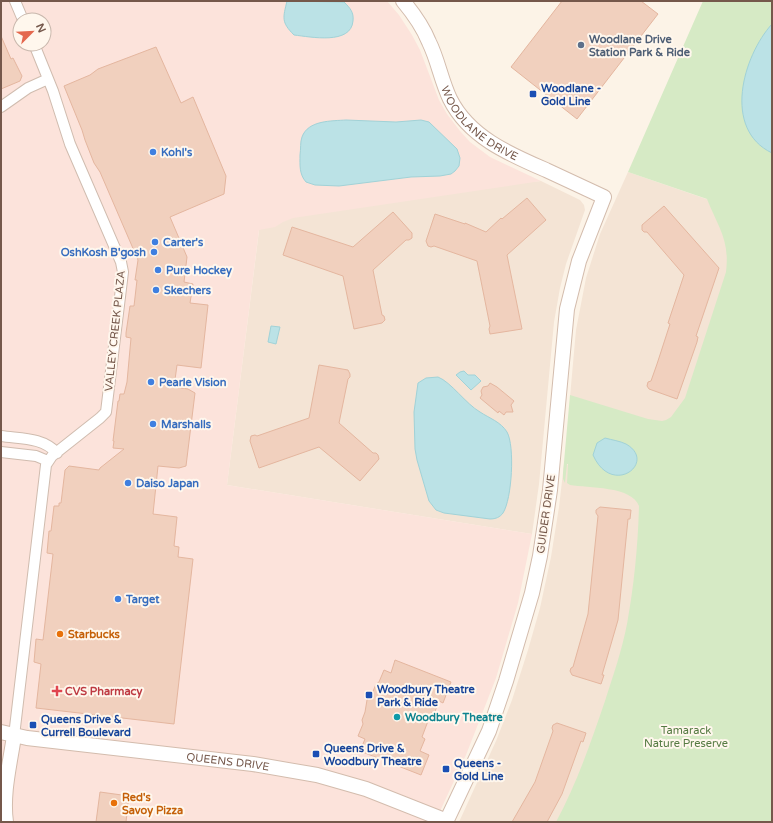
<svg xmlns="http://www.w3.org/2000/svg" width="773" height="823" font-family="'Varela Round',sans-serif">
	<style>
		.residential { fill: #f4e4d5 }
		.commercial { fill: #fce3db; fill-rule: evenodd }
		.green { fill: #d6eac5 }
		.water { fill: #bbe2e6; stroke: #a1d2d7 }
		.building { fill: #f1d0be; stroke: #e4b69f }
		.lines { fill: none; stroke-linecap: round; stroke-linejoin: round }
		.street-casing { stroke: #d0bcaf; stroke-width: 12 }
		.secondary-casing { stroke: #d3bcad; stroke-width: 16 }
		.street { stroke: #fff; stroke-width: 10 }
		.secondary { stroke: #fff; stroke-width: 14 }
		.service-dot { fill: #5c6f8a; stroke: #fff7ed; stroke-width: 1.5 }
		.transit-dot { fill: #1a4fb4; stroke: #fff7ed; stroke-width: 1.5 }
		.shop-dot { fill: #3f7fe0; stroke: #fff7ed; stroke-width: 1.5 }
		.food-dot { fill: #e8710a; stroke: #fff7ed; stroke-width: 1.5 }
		.health-dot { fill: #e0444e; stroke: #fff7ed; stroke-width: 1.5 }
		.culture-dot { fill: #0f9aa8; stroke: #fff7ed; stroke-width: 1.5 }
		.labels { text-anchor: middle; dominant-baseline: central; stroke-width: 4; stroke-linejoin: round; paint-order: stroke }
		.service-label { font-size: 11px; font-weight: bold; fill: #4e5e75; stroke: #fff7ed; text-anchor: start }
		.transit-label { font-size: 11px; font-weight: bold; fill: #164399; stroke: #fff7ed; text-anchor: start }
		.street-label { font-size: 11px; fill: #75584b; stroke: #fff7ed }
		.shop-label { font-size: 11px; font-weight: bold; fill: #366cbe; stroke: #fff7ed; text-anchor: start }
		.food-label { font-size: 11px; font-weight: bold; fill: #c56008; stroke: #fff7ed; text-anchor: start }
		.health-label { font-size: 11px; font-weight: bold; fill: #be3a42; stroke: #fff7ed; text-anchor: start }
		.culture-label { font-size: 11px; font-weight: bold; fill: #0d838f; stroke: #fff7ed; text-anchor: start }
		.park-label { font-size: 11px; fill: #567b43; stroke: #fff7ed }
	</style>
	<rect width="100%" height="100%" fill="#fcf3e7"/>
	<path class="residential" d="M 628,172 L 747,213 L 676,432 L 570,397 L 576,330 L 586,278 L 600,234 Z
		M 541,181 L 580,200 L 584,205 L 585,210 L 566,264 L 560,288 L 554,322 L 539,484 L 532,534 L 227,485 L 262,207 Z
		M 564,464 L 647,471 L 630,622 L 603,712 L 572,799 L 560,822 L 459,822 L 496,741 L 512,700 L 528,650 L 540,608 L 551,557 L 559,507 Z"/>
	<path class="commercial" d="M 1,1 L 387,1 L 399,15 L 412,35 L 420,50 L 439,100 L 447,114 L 460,131 L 470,142 L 490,157 L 541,181 L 293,218 L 283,222 L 275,227 L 259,230 L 227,485 L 532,534 L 518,603 L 496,678 L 466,755 L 435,822 L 1,822 ZM 20,20 L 44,20 L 44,44 L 20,44 Z"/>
	<path class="green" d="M 703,1 L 772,1 L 772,822 L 556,822 C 577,783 591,742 605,701 C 613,676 622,650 627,624 C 634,586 638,545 639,506 C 632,486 588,488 570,485 L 567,483 L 568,464 L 567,464 L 565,483 L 563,479 L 563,473 L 570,395 L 648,419 L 662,421 L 666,420 L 671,417 L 685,398 L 726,272 C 730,240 718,227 707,199 L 628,172 Z"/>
	<path class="water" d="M 287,1 L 344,2 C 350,8 354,12 353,21 C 351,45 311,37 294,35 C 281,22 283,18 287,1 Z
		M 772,24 L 772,153 C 722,129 743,56 772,24 Z
		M 346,120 L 396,122 L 421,120 L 429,122 L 457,149 L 460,158 L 459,166 L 455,171 L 451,174 L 440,176 L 411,177 L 339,186 L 315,185 L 306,182 C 299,174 300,165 300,155 C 301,149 300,142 302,137 C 308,120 332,121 346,120 Z
		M 271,326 L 280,327 L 276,344 L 268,342 Z
		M 464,371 L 468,375 L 475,375 L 481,381 L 471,390 L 456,375 L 460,372 Z
		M 438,377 C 451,382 466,404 480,412 C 489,418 501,422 507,432 C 515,446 512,499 503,513 C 500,517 496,519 490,519 L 444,513 L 436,510 L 429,501 L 417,460 L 415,449 L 414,412 L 418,383 L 426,378 Z
		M 605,438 C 612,440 620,441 626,444 C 658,462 612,498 593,455 L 597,443 Z"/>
	<path class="building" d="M 562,1 L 641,1 L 658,14 L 577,119 L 511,67 Z
		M 1,36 L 11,59 L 13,58 L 22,76 L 20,81 L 1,89 Z
		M 156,47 L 181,103 L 193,97 L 226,176 L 224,194 L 170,217 L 187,257 L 184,282 L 193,284 L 190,303 L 208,305 L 201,368 L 177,365 L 174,387 L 188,389 L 195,393 L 186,466 L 179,468 L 158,466 L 153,514 L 177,517 L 174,546 L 179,547 L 178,557 L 193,559 L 174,724 L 36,708 L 41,664 L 34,662 L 36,639 L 43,640 L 53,554 L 47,553 L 49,531 L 51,531 L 54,506 L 59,506 L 59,503 L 61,503 L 65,470 L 69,466 L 99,470 L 100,468 L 124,449 L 113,448 L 114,441 L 113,441 L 118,401 L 119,401 L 120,394 L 124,394 L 127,382 L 131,338 L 126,337 L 126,333 L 130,306 L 134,306 L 137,280 L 135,280 L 138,260 L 100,172 L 94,163 L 85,140 L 82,130 L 64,86 L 90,75 L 98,69 Z
		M 527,198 L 546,220 L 507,255 L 522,329 L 490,334 L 489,329 L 490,326 L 477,261 L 434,246 L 431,247 L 428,246 L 426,241 L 435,214 L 465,224 L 465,223 L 486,232 L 501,218 L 502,219 Z
		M 664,206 L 719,268 L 696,336 L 698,337 L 697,342 L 677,399 L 649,389 L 647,386 L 648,382 L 651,381 L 657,364 L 670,324 L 668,323 L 684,275 L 647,232 L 644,232 L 642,230 L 642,225 Z
		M 393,212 L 412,233 L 412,238 L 409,240 L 406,240 L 373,270 L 382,315 L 384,316 L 385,320 L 382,323 L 354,329 L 343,276 L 283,255 L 292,227 L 353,247 Z
		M 319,365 L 348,370 L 350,374 L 350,377 L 348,379 L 339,423 L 373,453 L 376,453 L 378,455 L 379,459 L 360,481 L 319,447 L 259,468 L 250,441 L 251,436 L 255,435 L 257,436 L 309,418 Z
		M 490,383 L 497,387 L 514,401 L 511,405 L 513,412 L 506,412 L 504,415 L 499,411 L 498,413 L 480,398 L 482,395 L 481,391 L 483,387 L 488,386 Z
		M 600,507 L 631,510 L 630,519 L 628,519 L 618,620 L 602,675 L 604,675 L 601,684 L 572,675 L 570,671 L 571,668 L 573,667 L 588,614 L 598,516 L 596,513 L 596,510 Z
		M 395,660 L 451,682 L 443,703 L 439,701 L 434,714 L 431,713 L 422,737 L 425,739 L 420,751 L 429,755 L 421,775 L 360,751 L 365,739 L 358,736 L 363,724 L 362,720 L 365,712 L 367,700 L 372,694 L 376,684 L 379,682 L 384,670 L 391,673 Z
		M 557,723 L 586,733 L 583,742 L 581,741 L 562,794 L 547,822 L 512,822 L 535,782 L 553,731 L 552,728 L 553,725 Z
		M 100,792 L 129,796 L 126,822 L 96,822 Z"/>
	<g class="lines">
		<g class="street-casing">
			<path id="street" d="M 15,1 L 23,20
				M 1,107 L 28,88 L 48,79
				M 1,436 C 21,439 42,437 57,453
				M 1,452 L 36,456 L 48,461
				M 14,736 L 46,465 L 52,456 L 100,418 L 106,412 L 123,272 L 121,262 L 70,144 L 53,91 L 34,44"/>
		</g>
		<g class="secondary-casing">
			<g id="secondary">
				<path id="s1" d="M 403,1 C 413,13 423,27 429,42 C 438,60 441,80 450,99 C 469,137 509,154 546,170 C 565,179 585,188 604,197 L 579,261 L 567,309 L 550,490 L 540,556 L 532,593 L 506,681 L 489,731 L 446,822"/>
				<path id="s2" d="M 1,732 L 27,738 L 253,764 L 317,775 L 366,789 L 447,821"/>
				<path d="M 6,822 C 2,794 10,764 14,736"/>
			</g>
		</g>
		<use href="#street" class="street"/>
		<use href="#secondary" class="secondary"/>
	</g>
	<circle class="service-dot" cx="581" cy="45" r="4"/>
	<g class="transit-dot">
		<rect x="529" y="90" width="8" height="8" rx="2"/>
		<rect x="365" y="691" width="8" height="8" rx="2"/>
		<rect x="29" y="721" width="8" height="8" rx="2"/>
		<rect x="312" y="750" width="8" height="8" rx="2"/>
		<rect x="442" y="765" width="8" height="8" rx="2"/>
	</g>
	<g class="shop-dot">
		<circle cx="153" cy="152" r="4"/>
		<circle cx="155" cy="242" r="4"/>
		<circle cx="154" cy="252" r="4"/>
		<circle cx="158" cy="270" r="4"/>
		<circle cx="156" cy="290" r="4"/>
		<circle cx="151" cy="382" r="4"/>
		<circle cx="153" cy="424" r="4"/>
		<circle cx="128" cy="483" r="4"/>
		<circle cx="118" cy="599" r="4"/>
	</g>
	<g class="food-dot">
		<circle cx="60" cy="634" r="4"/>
		<circle cx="114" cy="803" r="4"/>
	</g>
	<path class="health-dot" d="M55 685h4v4h4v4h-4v4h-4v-4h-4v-4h4z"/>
	<circle class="culture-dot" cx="397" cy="717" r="4"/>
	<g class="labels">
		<g class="service-label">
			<text x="589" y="39">Woodlane Drive<tspan x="589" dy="13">Station Park &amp; Ride</tspan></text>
		</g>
		<g class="transit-label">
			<text x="541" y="88">Woodlane -<tspan x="541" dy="13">Gold Line</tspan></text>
			<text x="377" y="689">Woodbury Theatre<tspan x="377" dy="13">Park &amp; Ride</tspan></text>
			<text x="41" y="719">Queens Drive &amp;<tspan x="41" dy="13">Currell Boulevard</tspan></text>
			<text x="324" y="748">Queens Drive &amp;<tspan x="324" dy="13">Woodbury Theatre</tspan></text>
			<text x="454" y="763">Queens -<tspan x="454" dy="13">Gold Line</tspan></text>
		</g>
		<g class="street-label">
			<text stroke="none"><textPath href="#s1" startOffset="148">WOODLANE DRIVE</textPath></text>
			<text transform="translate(115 331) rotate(-84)">VALLEY CREEK PLAZA</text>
			<text transform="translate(546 514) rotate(-82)">GUIDER DRIVE</text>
			<text stroke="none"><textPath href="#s2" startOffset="229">QUEENS DRIVE</textPath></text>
		</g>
		<g class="shop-label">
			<text x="161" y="152">Kohl's</text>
			<text x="163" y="242">Carter's</text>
			<text x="146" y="252" text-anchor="end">OshKosh B'gosh</text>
			<text x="166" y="270">Pure Hockey</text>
			<text x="164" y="290">Skechers</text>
			<text x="159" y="382">Pearle Vision</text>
			<text x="161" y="424">Marshalls</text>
			<text x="136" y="483">Daiso Japan</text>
			<text x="126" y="599">Target</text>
		</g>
		<g class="food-label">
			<text x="68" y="634">Starbucks</text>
			<text x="122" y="797">Red's<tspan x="122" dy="13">Savoy Pizza</tspan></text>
		</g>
		<g class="health-label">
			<text x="65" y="691">CVS Pharmacy</text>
		</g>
		<g class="culture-label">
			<text x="405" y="717">Woodbury Theatre</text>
		</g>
		<g class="park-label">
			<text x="686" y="730">Tamarack<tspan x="686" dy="13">Nature Preserve</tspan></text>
		</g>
	</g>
	<rect width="773" height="823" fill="none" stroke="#75584b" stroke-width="4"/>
	<g transform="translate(32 32) rotate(66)"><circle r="19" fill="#fff7ed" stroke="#c8b7ac"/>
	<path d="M0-3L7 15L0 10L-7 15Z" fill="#e4684e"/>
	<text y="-6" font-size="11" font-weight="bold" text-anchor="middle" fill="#75584b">N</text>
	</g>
</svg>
